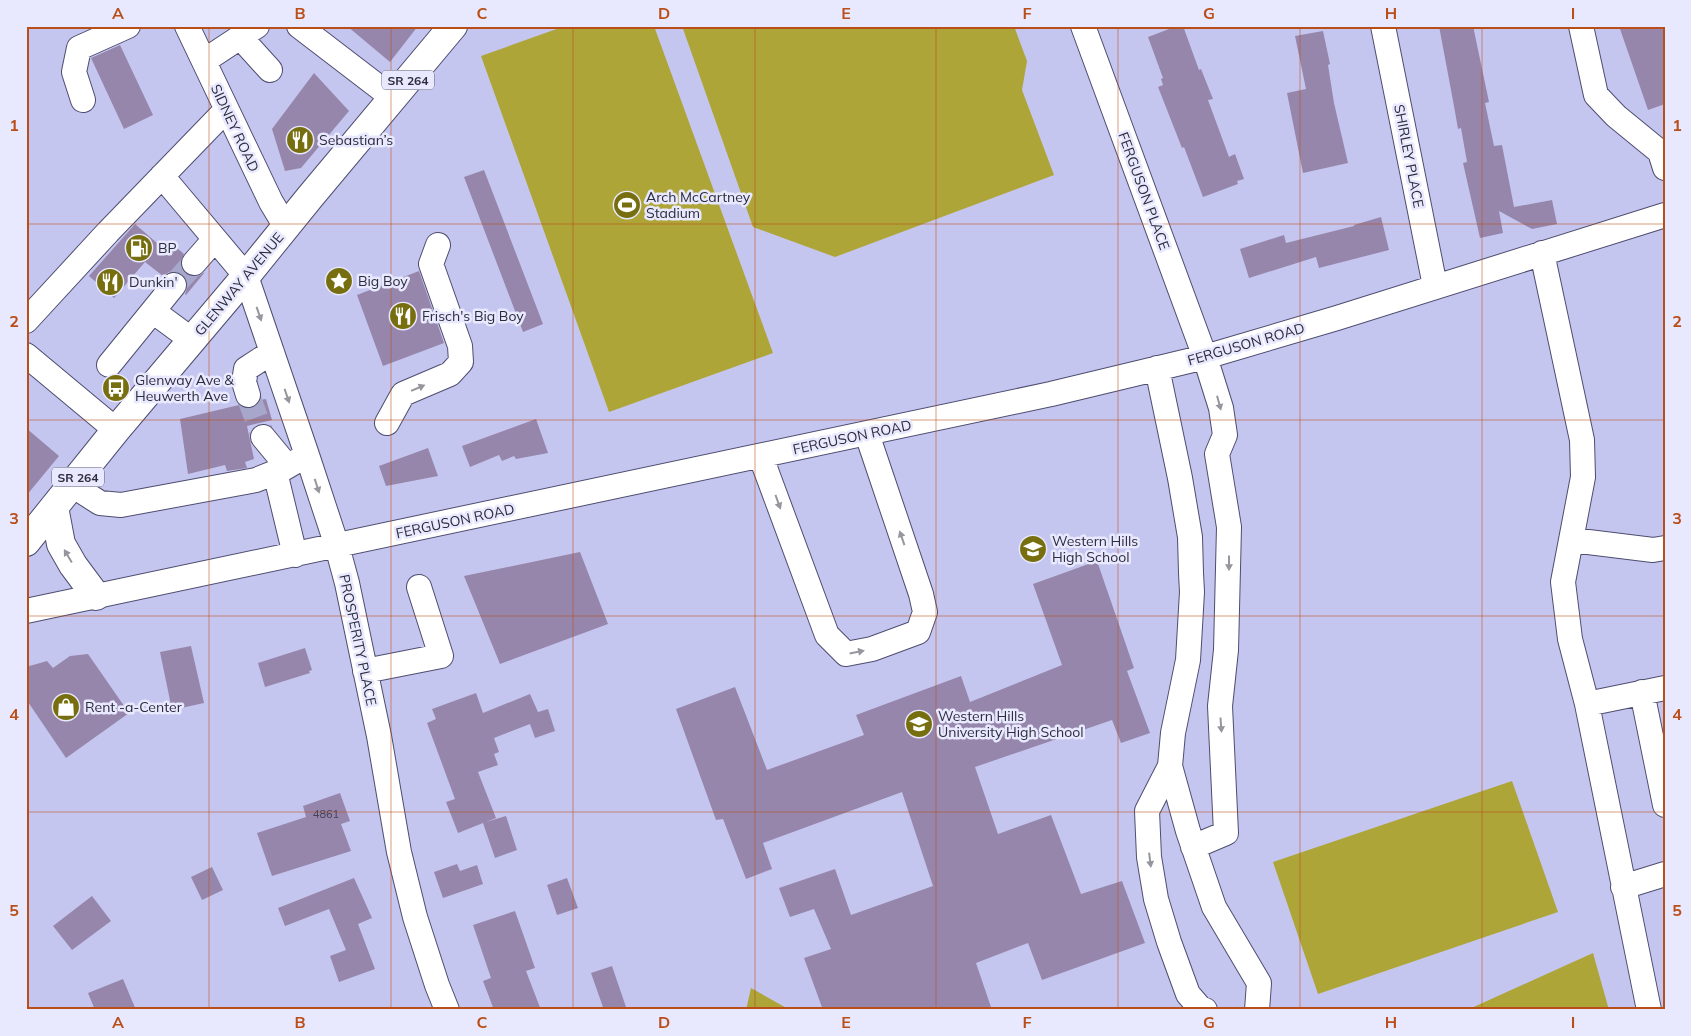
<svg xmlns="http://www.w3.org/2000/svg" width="1691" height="1036" font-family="Mulish,sans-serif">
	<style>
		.green { fill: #aea538 }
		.building { fill: #9686ab }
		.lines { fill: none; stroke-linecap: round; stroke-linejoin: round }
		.minor-tunnel { stroke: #a6a7cb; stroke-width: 24; stroke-dasharray: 24 12; stroke-linecap: butt }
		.minor-casing { stroke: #4e4d70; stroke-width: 26 }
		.major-casing { stroke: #4e4d70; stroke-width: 30 }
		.minor { stroke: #fff; stroke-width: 24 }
		.major { stroke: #fff; stroke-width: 28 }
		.oneway { fill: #96969e }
		.grid { fill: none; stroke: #b94e18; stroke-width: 1; stroke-opacity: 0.55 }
		.labels { text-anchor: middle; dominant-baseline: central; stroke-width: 5; stroke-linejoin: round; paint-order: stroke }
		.number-label { font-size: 11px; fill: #464258 }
		.shield { fill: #e8e8fe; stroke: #646476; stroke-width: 1 }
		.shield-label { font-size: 12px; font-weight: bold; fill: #2c2c3c }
		.street-label { font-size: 14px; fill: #2c2c3c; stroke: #e8e8fe }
		.poi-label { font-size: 14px; fill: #2c2c3c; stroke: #e8e8fe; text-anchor: start }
		.neatline { fill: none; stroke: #b94e18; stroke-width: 2 }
		.grid-label { font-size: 16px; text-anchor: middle; font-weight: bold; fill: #b94e18 }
	</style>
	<rect width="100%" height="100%" fill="#c5c6ef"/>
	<path class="green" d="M 565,26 L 654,26 L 773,353 L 609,412 L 481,56 Z
		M 682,26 L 1014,26 L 1027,61 L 1022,90 L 1054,175 L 835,257 L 753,227 Z
		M 1512,781 L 1558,912 L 1318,994 L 1273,862 Z
		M 1593,953 L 1609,1010 L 1467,1010 Z
		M 751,988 L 790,1010 L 746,1010 Z"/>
	<path class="building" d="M 347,26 L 418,26 L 390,62 Z
		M 1177,26 L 1183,26 L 1199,70 L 1201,69 L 1213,99 L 1208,100 L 1229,157 L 1235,154 L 1244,179 L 1237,181 L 1238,184 L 1203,197 L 1184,147 L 1182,148 L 1158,87 L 1163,85 L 1161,79 L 1163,78 L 1148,37 Z
		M 1439,26 L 1473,26 L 1489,102 L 1485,103 L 1494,146 L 1502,145 L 1514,207 L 1552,200 L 1557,224 L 1532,229 L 1499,211 L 1503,233 L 1480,238 L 1463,163 L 1467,162 L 1461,128 L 1458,129 L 1454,106 Z
		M 1619,26 L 1665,26 L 1665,104 L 1648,110 Z
		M 1323,31 L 1330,64 L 1328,65 L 1334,103 L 1348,163 L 1303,173 L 1287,93 L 1306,89 L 1295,36 Z
		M 120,45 L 153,115 L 124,129 L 91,58 Z
		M 314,73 L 349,111 L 301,168 L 285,171 L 272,129 Z
		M 484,170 L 543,324 L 523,332 L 464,177 Z
		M 1381,217 L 1389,250 L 1319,268 L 1316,257 L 1249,278 L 1240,249 L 1284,235 L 1286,243 L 1354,226 L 1354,225 Z
		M 135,224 L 165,250 L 171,243 L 184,254 L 181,260 L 181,267 L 185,274 L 191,276 L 198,276 L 205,272 L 186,295 L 185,294 L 187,288 L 187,281 L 183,275 L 176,271 L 169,272 L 163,276 L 145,262 L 114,298 L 89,276 Z
		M 419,271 L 444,343 L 383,366 L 357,295 Z
		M 266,399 L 272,420 L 247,426 L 254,459 L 245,462 L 247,468 L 227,471 L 225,465 L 188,474 L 180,419 L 239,405 L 244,408 L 252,408 L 258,405 L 260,400 Z
		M 536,419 L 548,453 L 516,459 L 514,456 L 502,461 L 499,455 L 470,467 L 462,446 Z
		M 26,428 L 59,456 L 26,496 Z
		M 428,448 L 438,476 L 386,486 L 379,466 Z
		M 580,552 L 608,624 L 500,664 L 464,576 Z
		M 1097,561 L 1134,668 L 1127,671 L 1150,733 L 1121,743 L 1112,720 L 975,767 L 998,834 L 1051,815 L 1081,894 L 1122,881 L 1145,943 L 1042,980 L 1028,943 L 976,963 L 992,1010 L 823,1010 L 804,958 L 831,949 L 814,909 L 790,917 L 779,888 L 835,869 L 851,915 L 933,886 L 902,792 L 763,843 L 772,869 L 746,879 L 723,819 L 716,820 L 676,709 L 735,687 L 767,770 L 864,735 L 856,715 L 961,676 L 970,702 L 1062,665 L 1033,584 Z
		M 191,646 L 204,703 L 172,710 L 160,652 Z
		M 305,648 L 312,670 L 309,671 L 310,673 L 265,687 L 258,663 Z
		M 88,654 L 129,713 L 66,758 L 26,699 L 26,667 L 47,661 L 53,668 L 70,656 Z
		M 476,693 L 483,713 L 530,694 L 538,712 L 548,709 L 555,731 L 535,738 L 530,724 L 494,738 L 499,752 L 494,754 L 498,765 L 478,772 L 496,818 L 486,822 L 506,816 L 517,850 L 495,858 L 483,823 L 458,833 L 446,802 L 455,799 L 427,723 L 436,719 L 432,709 Z
		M 340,793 L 350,821 L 341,824 L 351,851 L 272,876 L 257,833 L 306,817 L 303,806 Z
		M 457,864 L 460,871 L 477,865 L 483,884 L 443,898 L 434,872 Z
		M 212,867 L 223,890 L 202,900 L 191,877 Z
		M 354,878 L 372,918 L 358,924 L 375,969 L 339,982 L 330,956 L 346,950 L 329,909 L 285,926 L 278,908 Z
		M 567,878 L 578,908 L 557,915 L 547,885 Z
		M 92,896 L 111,921 L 72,950 L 53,926 Z
		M 515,911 L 535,968 L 526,971 L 541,1010 L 494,1010 L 483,981 L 491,978 L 473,925 Z
		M 612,966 L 627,1010 L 604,1010 L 591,973 Z
		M 123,979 L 136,1010 L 95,1010 L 88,993 Z"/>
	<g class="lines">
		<path class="minor-tunnel" d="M 174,285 L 194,263
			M 248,395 L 263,437"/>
		<g class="minor-casing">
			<path id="minor" d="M 187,26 L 271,202 L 286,227
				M 299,26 L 393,98
				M 1083,26 L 1205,357 L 1221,408 L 1225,435 L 1217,454 L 1229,527 L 1226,650 L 1220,706 L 1226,833 L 1193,847
				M 1383,26 L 1435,286
				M 1581,26 L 1596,95 L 1616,116 L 1660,152 L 1665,168
				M 240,37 L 270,70
				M 204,61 L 257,26
				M 83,100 L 74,72 L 79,48 L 128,26
				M 162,176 L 246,276 L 307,455 L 337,546 L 347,583 L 379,736 L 399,852 L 415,917 L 437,985 L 447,1010
				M 1542,253 L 1582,440 L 1583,477 L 1563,582 L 1570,639 L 1587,704 L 1649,1010
				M 194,263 L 215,239
				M 154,312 L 192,340
				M 26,321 L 108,232 L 226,110
				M 26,355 L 116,430
				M 109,365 L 174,285
				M 1157,368 L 1180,478 L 1190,537 L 1191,573 L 1192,592 L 1188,660 L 1173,733 L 1170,766 L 1188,831 L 1214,907 L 1259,983 L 1257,1010
				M 248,395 L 244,382 L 246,369 L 272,352
				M 387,423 L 403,394 L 450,374 L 461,362 L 460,346 L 431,264 L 438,245
				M 263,437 L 287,466
				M 761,457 L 827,635 L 846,654 L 872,649 L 918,632 L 925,612 L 921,594 L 867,434
				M 275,472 L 295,555
				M 72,485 L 100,503 L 121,505 L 256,480 L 283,469 L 307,455
				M 1572,540 L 1653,550 L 1665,548
				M 26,611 L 1051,394 L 1205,357 L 1337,318 L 1665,215
				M 365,671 L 441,656 L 419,587
				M 1642,692 L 1665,805
				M 1587,704 L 1665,688
				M 1170,766 L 1147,811 L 1149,857 L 1156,899 L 1169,942 L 1188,994 L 1200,1008 L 1205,1010
				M 1623,887 L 1665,874"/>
		</g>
		<g class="major-casing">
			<path id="major" d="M 54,507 L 61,544 L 73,565 L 96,596
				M 26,542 L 116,430 L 246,276 L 310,197 L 453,26"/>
		</g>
		<use href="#minor" class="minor"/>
		<use href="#major" class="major"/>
	</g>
	<defs><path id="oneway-solid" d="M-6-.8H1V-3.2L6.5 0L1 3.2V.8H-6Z" transform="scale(1.25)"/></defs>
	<g class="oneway">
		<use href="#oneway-solid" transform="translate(259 314) rotate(71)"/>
		<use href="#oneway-solid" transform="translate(418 388) rotate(-23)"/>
		<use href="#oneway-solid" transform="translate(287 396) rotate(71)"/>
		<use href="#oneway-solid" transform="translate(1219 403) rotate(75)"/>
		<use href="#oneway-solid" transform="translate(317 486) rotate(72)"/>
		<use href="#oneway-solid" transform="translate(778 502) rotate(70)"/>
		<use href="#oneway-solid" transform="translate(902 538) rotate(-109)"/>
		<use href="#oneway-solid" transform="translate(68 556) rotate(-121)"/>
		<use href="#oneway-solid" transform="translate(1229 563) rotate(90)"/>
		<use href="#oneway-solid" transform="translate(857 652) rotate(-11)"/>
		<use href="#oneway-solid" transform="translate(1221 725) rotate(86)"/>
		<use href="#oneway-solid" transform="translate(1150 860) rotate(83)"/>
	</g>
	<path class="grid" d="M 209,26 L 209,1010M 391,26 L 391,1010M 573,26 L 573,1010M 755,26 L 755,1010M 936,26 L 936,1010M 1118,26 L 1118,1010M 1300,26 L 1300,1010M 1482,26 L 1482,1010M 26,224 L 1665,224M 26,420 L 1665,420M 26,616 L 1665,616M 26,812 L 1665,812"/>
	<defs>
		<g id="restaurant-disc" transform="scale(1.4375)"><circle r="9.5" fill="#776f0f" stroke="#e8e8fe"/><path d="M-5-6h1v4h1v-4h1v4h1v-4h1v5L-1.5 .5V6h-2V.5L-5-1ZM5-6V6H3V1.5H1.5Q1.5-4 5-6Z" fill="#fff"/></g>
		<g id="stadium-disc" transform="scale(1.4375)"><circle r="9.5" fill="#776f0f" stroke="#e8e8fe"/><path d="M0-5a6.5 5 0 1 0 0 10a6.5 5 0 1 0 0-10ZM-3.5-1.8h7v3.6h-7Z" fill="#fff"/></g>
		<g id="fuel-disc" transform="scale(1.4375)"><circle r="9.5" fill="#776f0f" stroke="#e8e8fe"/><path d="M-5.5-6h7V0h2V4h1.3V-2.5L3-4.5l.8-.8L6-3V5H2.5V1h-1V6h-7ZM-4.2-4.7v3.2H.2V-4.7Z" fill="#fff"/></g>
		<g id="sight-disc" transform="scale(1.4375)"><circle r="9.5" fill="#776f0f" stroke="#e8e8fe"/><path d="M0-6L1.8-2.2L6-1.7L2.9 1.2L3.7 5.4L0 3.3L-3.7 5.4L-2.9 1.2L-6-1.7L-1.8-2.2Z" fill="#fff"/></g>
		<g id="bus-disc" transform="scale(1.4375)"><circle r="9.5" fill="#776f0f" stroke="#e8e8fe"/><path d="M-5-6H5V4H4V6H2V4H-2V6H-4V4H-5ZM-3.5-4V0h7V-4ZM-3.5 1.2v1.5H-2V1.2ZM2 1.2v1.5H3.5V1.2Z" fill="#fff"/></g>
		<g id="school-disc" transform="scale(1.4375)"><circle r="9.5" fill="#776f0f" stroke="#e8e8fe"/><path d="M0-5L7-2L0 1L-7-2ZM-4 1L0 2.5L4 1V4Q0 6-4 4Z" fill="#fff"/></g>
		<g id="shop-disc" transform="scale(1.4375)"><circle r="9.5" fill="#776f0f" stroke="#e8e8fe"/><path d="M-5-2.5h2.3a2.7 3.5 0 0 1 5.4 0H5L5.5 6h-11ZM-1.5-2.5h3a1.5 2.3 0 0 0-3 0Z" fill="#fff"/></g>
	</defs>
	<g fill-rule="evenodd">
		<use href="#restaurant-disc" x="300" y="140"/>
		<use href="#stadium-disc" x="627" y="205"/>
		<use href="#fuel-disc" x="139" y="248"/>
		<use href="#sight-disc" x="339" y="281"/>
		<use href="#restaurant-disc" x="110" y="282"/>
		<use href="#restaurant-disc" x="403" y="316"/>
		<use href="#bus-disc" x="116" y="388"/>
		<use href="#school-disc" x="1033" y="549"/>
		<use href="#shop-disc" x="66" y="707"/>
		<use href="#school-disc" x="919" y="724"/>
	</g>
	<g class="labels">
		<g class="number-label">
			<text x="326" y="814">4861</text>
		</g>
		<g class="shield">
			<rect x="382" y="70.5" width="52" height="19" rx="4"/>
			<rect x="52" y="467.5" width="52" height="19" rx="4"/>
		</g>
		<g class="shield-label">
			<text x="408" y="80">SR 264</text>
			<text x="78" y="477">SR 264</text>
		</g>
		<g class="street-label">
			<text transform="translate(235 128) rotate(65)">SIDNEY ROAD</text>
			<text transform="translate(1409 156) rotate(79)">SHIRLEY PLACE</text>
			<text transform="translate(1144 191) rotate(70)">FERGUSON PLACE</text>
			<text transform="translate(239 284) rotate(-50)">GLENWAY AVENUE</text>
			<text transform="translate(1246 344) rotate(-16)">FERGUSON ROAD</text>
			<text transform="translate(852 437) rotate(-12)">FERGUSON ROAD</text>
			<text transform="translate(455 521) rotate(-12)">FERGUSON ROAD</text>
			<text transform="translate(358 640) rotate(78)">PROSPERITY PLACE</text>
		</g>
		<g class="poi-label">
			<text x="319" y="140">Sebastian’s</text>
			<text x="646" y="197">Arch McCartney<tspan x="646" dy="16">Stadium</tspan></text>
			<text x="158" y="248">BP</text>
			<text x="358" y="281">Big Boy</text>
			<text x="129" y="282">Dunkin'</text>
			<text x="422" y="316">Frisch's Big Boy</text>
			<text x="135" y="380">Glenway Ave &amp;<tspan x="135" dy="16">Heuwerth Ave</tspan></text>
			<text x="1052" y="541">Western Hills<tspan x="1052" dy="16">High School</tspan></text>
			<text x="85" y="707">Rent -a-Center</text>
			<text x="938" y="716">Western Hills<tspan x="938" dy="16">University High School</tspan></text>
		</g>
	</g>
	<rect width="1691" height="1036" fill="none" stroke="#e8e8fe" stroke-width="55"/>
	<rect x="28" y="28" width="1636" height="980" class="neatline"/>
	<g class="grid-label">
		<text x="118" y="19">A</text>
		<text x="300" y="19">B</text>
		<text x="482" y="19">C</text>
		<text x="664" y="19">D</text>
		<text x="846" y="19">E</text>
		<text x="1027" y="19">F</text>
		<text x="1209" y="19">G</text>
		<text x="1391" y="19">H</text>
		<text x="1573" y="19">I</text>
		<text x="14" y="131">1</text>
		<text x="1677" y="131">1</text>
		<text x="14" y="327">2</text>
		<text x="1677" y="327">2</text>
		<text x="14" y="524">3</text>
		<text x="1677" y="524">3</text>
		<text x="14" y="720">4</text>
		<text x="1677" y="720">4</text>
		<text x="14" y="916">5</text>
		<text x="1677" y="916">5</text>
		<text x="118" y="1028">A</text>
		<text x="300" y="1028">B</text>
		<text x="482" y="1028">C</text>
		<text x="664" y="1028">D</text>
		<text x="846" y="1028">E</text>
		<text x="1027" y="1028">F</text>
		<text x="1209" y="1028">G</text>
		<text x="1391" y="1028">H</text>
		<text x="1573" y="1028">I</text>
	</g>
</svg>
